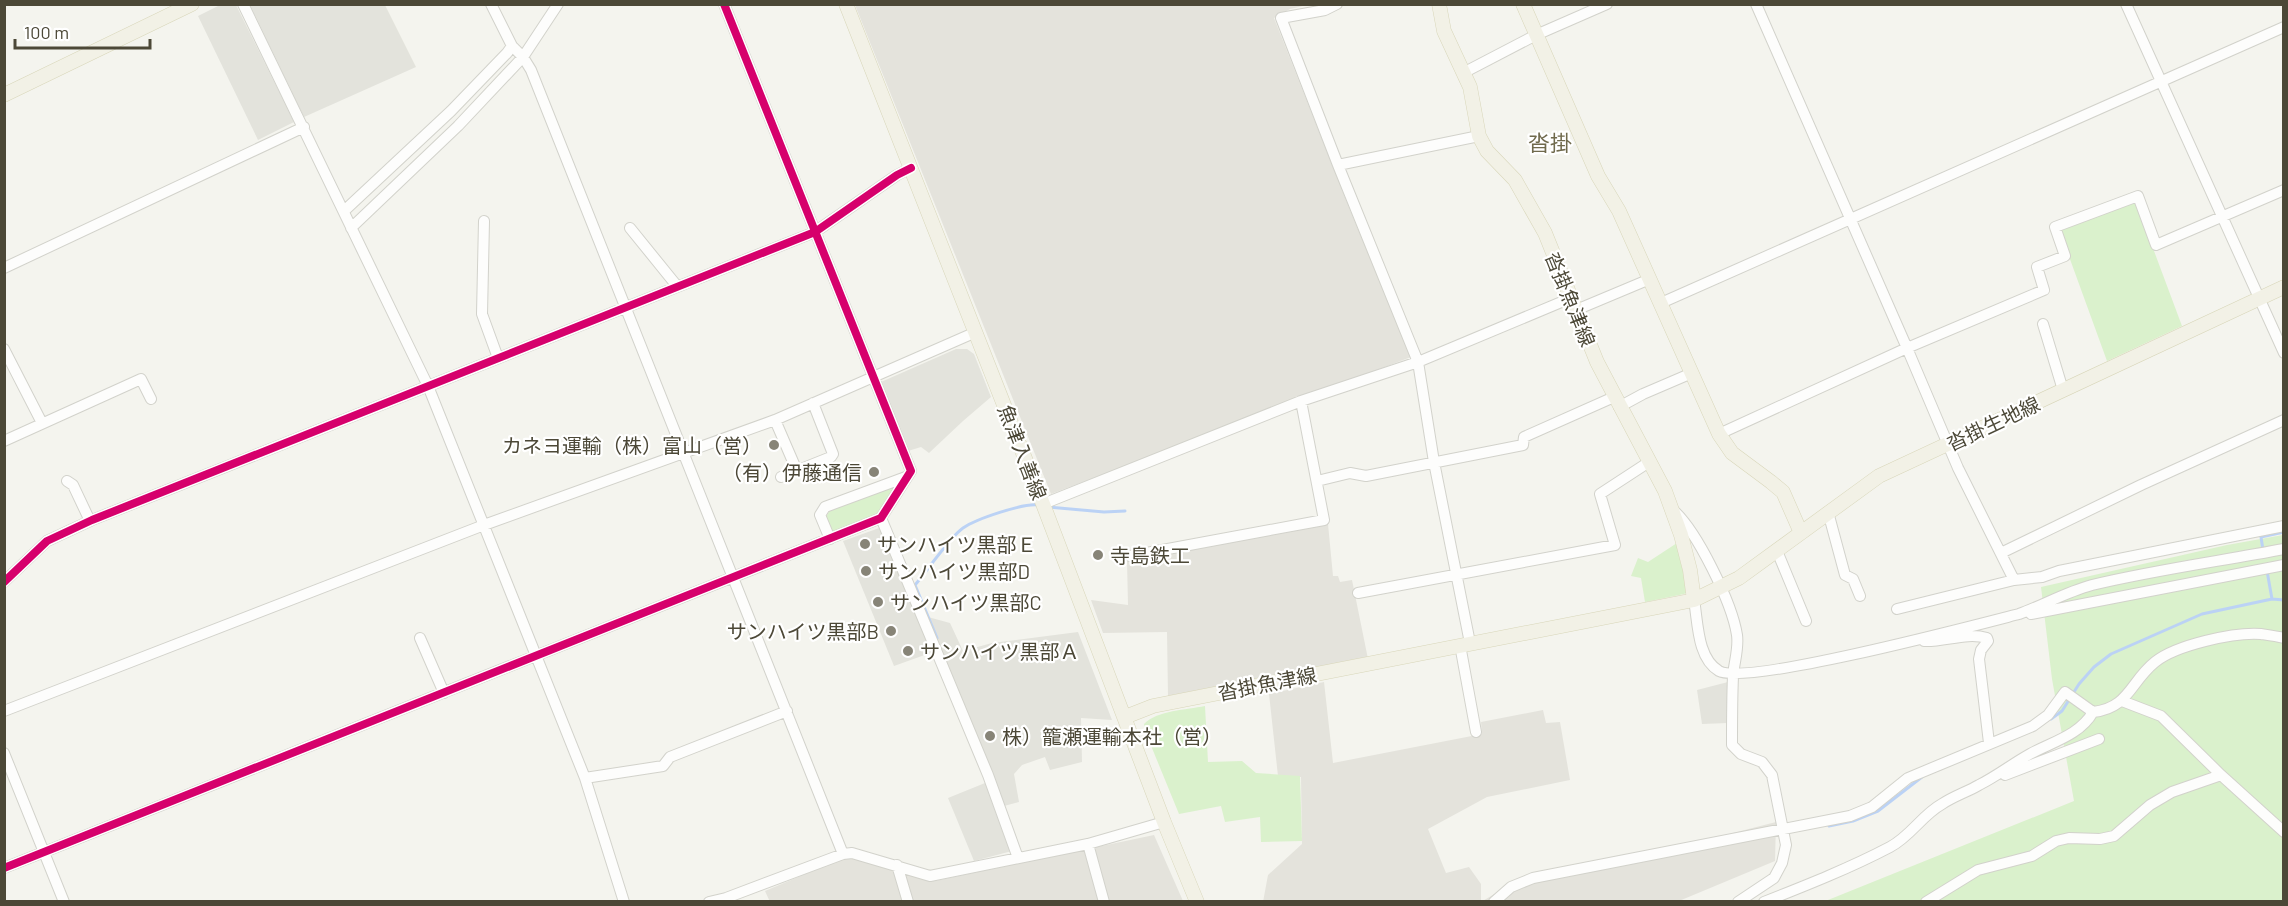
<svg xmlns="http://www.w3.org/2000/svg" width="2288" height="906" font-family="Barlow,'Noto Sans JP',sans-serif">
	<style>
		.industrial { fill: #e4e3dc }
		.green { fill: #daf1cc }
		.parking { fill: #e3e3dc }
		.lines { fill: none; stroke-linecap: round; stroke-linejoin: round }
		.stream { stroke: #bbd2f5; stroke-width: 3 }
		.minor-casing { stroke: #d2d2cb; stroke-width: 12 }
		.major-casing { stroke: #d8d6b9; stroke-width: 15 }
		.minor { stroke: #fdfdfc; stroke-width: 10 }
		.major { stroke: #f2f1e6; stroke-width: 14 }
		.cycleway-casing { stroke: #fff; stroke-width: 11 }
		.cycleway { stroke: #d6006c; stroke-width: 8 }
		.poi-dot { fill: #878477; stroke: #fff; stroke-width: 2 }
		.labels { text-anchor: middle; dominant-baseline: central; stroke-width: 4.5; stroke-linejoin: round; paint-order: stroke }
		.street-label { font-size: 20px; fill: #4c4837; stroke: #fff }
		.poi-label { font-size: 20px; fill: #4c4837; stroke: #fff; text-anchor: start }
		.quarter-label { font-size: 22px; fill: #706a4d; stroke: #fff }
	</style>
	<rect width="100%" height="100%" fill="#f4f4ee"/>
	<path class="industrial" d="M 855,5 L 1307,5 L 1290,9 L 1274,18 L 1350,210 L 1411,357 L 1051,494 Z
		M 1328,524 L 1333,576 L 1338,576 L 1340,582 L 1352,580 L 1368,659 L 1168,696 L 1167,632 L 1103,633 L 1091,600 L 1128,605 L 1127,561 Z
		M 1324,682 L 1333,763 L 1482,734 L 1481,722 L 1543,710 L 1546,723 L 1560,722 L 1570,780 L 1487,797 L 1428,829 L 1446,873 L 1469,867 L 1481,884 L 1481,901 L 1263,902 L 1268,875 L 1302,844 L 1301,777 L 1278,776 L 1269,694 Z
		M 1776,822 L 1775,861 L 1679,901 L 1481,902 L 1521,878 L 1694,843 Z
		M 1154,835 L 1183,901 L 770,902 L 765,891 L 848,856 L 935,881 Z"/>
	<path class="green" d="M 2135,200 L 2182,326 L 2107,361 L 2059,229 Z
		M 895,485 L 896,488 L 880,515 L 832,532 L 826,517 L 830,510 Z
		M 2283,535 L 2283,901 L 1823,902 L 2074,801 L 2052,679 L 2041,587 L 2227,545 Z
		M 1677,543 L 1688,592 L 1684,594 L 1645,602 L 1641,578 L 1631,576 L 1638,558 L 1648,562 Z
		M 1205,706 L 1208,762 L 1242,761 L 1256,773 L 1300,776 L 1302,841 L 1261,842 L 1260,817 L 1225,822 L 1221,806 L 1179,814 L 1145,731 L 1144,724 C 1158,710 1186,710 1205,706 Z"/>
	<path class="parking" d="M 220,5 L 236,5 L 294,122 L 258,140 L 198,16 Z
		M 250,5 L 385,5 L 416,67 L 304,117 Z
		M 956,349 L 967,349 L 974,354 L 991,397 L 963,421 L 929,453 L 921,447 L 908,451 L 881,382 Z
		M 882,527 L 933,652 L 894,666 L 843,541 Z
		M 928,617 L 950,623 L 963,651 L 992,643 L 1078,632 L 1112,720 L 1081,718 L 1082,762 L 1050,770 L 1045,757 L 1022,765 L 1014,774 L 1019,802 L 1004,806 Z
		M 1728,682 L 1728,723 L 1702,724 L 1697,690 Z
		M 985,783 L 1012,851 L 974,861 L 948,798 Z"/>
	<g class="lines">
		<path class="stream" d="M 1048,507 L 1104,512 L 1125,511
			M 2263,550 L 2261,537 L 2284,532
			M 2267,571 L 2272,599
			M 937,638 L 915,585 C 927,571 950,537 963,528 C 976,519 1023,503 1038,505
			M 2051,719 L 2062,711 L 2079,684 L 2094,667 L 2111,654 L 2202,614 L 2272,599 L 2284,600
			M 1829,826 L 1853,821 L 1878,811 L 1922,777"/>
		<g class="minor-casing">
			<path id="minor" d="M 243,4 L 428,386 L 585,778 L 624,902
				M 491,4 L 512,46 L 523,57 L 531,70 L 843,854
				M 1337,4 L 1325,10 L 1281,18 L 1338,165 L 1418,362 L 1434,462 L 1470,643
				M 1756,4 L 1907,348 L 2044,290 L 2037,267 L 2065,256 L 2055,227 L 2138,196 L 2156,245 L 2284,190
				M 2126,4 L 2284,353
				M 1463,73 L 1536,35 L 1607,4
				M 1338,165 L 1479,136
				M 344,211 L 451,111 L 507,53 L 512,46
				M 484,221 L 482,314 L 498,358
				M 351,228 L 458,126 L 523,57 L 558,4
				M 630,228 L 677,286
				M 4,268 L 304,127
				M 1661,303 L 2284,27
				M 1576,310 L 1650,279
				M 2043,324 L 2063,390
				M 4,349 L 42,423
				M 1619,407 L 1643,394 L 1692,373
				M 775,420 L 797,471
				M 1719,434 L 1907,348 L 1958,468 L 2014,580
				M 4,441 L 141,379 L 151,399
				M 781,477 L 831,457 L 833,454 L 813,403
				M 67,481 L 73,485 L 90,521
				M 1317,481 L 1350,473 L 1366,476 L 1523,445 L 1524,437 L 1614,397
				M 1043,504 L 1301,401 L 1418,362 L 1571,298
				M 1673,510 C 1697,531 1732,603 1737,635 C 1739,649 1734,662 1733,676 C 1732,699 1732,722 1732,745 L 1741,754 L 1762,762 L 1772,775 L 1786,845 L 1782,863 L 1774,878 L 1738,902
				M 1828,512 L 1845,575 L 1853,579 L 1860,596
				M 881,518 L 988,775 L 1018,858
				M 830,539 L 820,515 L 825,507 L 906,477
				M 1777,551 L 1806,621
				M 2001,553 L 2141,485 L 2284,420
				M 1130,556 L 1324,520 L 1301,401
				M 4,582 L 47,541 L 92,520 L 815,232 L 897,175 L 911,168
				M 1358,593 L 1615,545 L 1600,494 L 1649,462
				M 1694,600 C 1698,622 1697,658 1719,671 C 1746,686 1976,625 2019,614 C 2044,605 2066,592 2092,585 C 2154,570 2221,561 2284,549
				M 1897,609 L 2014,580 L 2042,577 L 2059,571 L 2284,526
				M 2031,614 L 2284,565
				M 420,638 L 444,693
				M 1924,641 C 1945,642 1966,632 1987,638 L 1988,641 L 1981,650 L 1979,659 L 1989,743
				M 1460,645 L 1476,732
				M 4,711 L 484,525 L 775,420 L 976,332
				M 4,753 L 64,902
				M 2005,775 L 2099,739
				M 2221,775 L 2284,832
				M 585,778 L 663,766 L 670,757 L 787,711
				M 1088,844 L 1104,902
				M 897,865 L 908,902
				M 4,868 L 881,518 L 911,471 L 724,4
				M 709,902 L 726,898 L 843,854 L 852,853 L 930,876 L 1088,844 L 1164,822
				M 1494,902 L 1511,887 L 1533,878 L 1850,816 L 1872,807 L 1908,778 L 2033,726 L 2048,715 L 2065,692 L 2093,712 C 2129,708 2130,682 2155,662 C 2176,645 2234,632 2261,634 C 2268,635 2276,636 2284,638
				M 1764,902 C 1807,885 1850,868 1890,847 C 1911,836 1922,815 1942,804 C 1954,796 1967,792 1979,785 C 1997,776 2012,764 2030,754 C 2052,742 2080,735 2093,712
				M 1926,902 L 1978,870 L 2032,856 L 2056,841 L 2069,838 L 2100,839 L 2114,836 L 2150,805 L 2172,792 L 2221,775 L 2161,716 L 2122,701"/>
		</g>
		<g class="major-casing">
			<path id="major" d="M 846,4 L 1043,504 L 1164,822 L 1197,902
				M 1439,4 L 1444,31 L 1470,87 L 1479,136 L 1487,151 L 1515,180 L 1545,233 L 1597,362 L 1665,491 L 1681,535 L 1690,570 L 1694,600
				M 1523,4 L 1598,176 L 1619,211 L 1719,434 L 1732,453 L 1771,482 L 1783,492 L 1801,533
				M 4,95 L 192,4
				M 1125,717 L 1153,706 L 1694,600 L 1739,578 L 1879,476 L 2284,287"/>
		</g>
		<use href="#minor" class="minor"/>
		<use href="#major" class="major"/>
		<g class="cycleway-casing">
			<path id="cycleway" d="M 4,582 L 47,541 L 92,520 L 815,232 L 897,175 L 911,168
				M 4,868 L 881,518 L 911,471 L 724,4"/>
		</g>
		<use href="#cycleway" class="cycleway"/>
	</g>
	<g class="poi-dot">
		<circle cx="774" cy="445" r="6"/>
		<circle cx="874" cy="472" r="6"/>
		<circle cx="865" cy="544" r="6"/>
		<circle cx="1098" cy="555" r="6"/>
		<circle cx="866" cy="571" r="6"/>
		<circle cx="878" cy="602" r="6"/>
		<circle cx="891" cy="631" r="6"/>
		<circle cx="908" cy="651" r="6"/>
		<circle cx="990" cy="736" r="6"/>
	</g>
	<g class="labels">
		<g class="street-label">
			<text transform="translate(1571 299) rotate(68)">沓掛魚津線</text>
			<text transform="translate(1993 423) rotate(-25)">沓掛生地線</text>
			<text transform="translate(1023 452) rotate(69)">魚津入善線</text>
			<text transform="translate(1267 683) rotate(-11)">沓掛魚津線</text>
		</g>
		<g class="poi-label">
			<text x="762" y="445" text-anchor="end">カネヨ運輸（株）富山（営）</text>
			<text x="862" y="472" text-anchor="end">（有）伊藤通信</text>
			<text x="877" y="544">サンハイツ黒部Ｅ</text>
			<text x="1110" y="555">寺島鉄工</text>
			<text x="878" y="571">サンハイツ黒部D</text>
			<text x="890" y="602">サンハイツ黒部C</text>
			<text x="879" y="631" text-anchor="end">サンハイツ黒部B</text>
			<text x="920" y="651">サンハイツ黒部Ａ</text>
			<text x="1002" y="736">株）籠瀬運輸本社（営）</text>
		</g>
		<g class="quarter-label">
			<text x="1550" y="142">沓掛</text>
		</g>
	</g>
	<rect width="2288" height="906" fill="none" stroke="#4c4837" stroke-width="12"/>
	<path d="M15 39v9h135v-9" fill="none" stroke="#4c4837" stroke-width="3"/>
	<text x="24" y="39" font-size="18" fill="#4c4837" stroke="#ffffff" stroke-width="4.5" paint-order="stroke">100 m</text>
</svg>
